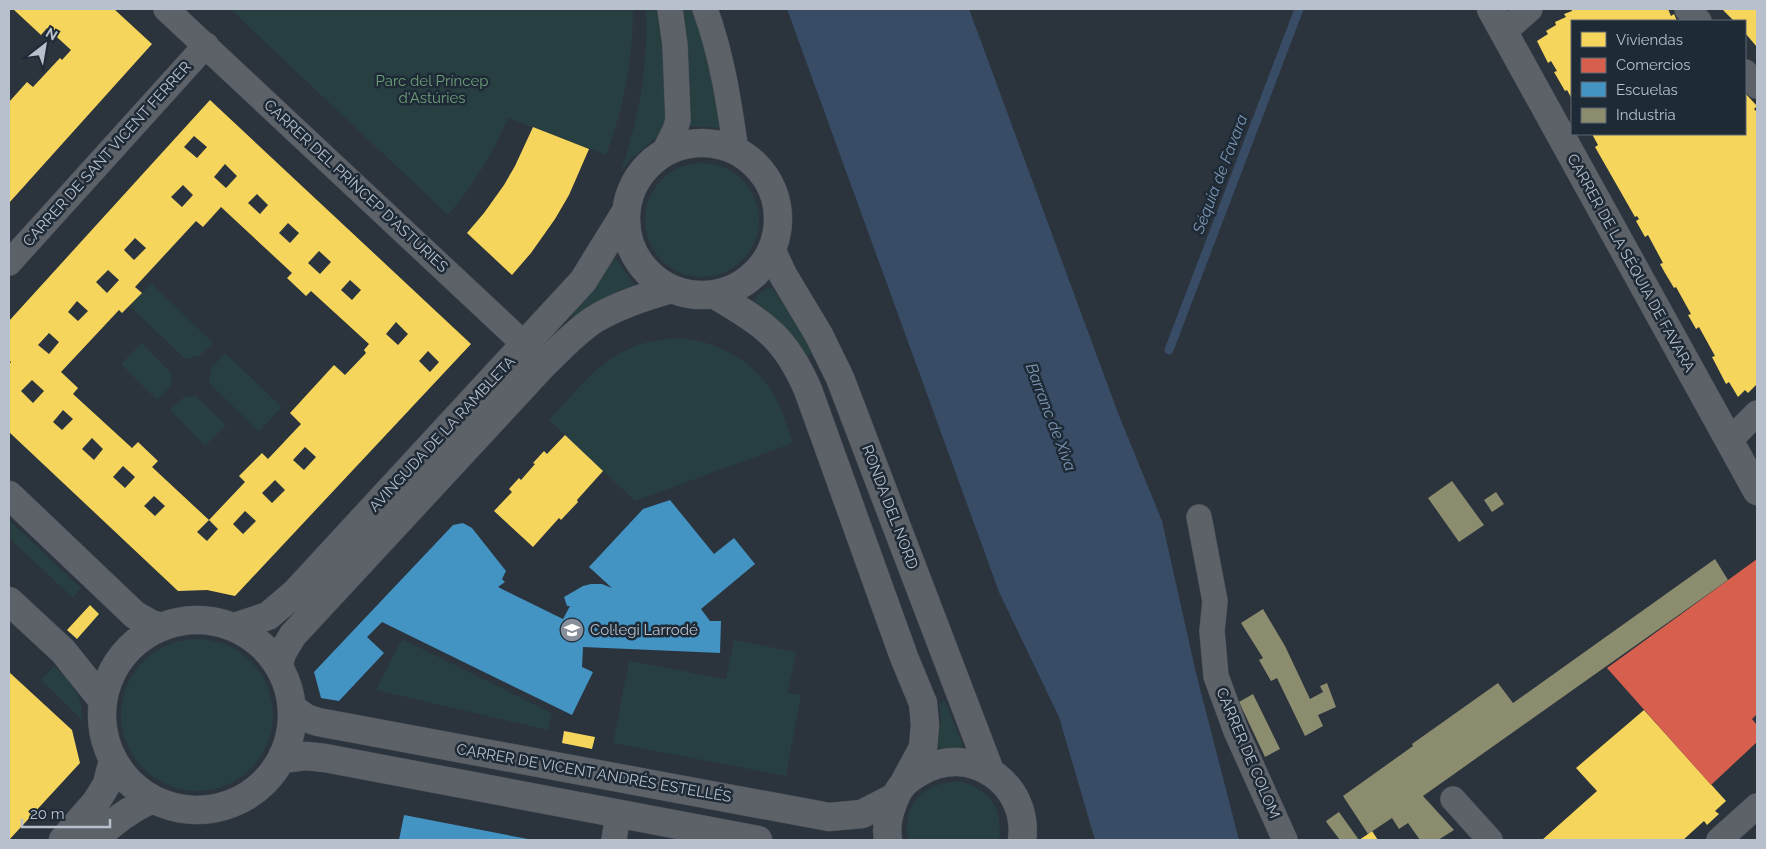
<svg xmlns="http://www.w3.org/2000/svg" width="1766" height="849" font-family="Raleway,sans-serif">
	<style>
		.green { fill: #283f42 }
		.water { fill: #384c66 }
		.homes { fill: #f6d55c; fill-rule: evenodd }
		.shops { fill: #d6604d }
		.schools { fill: #4393c3 }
		.industry { fill: #8c8c6e }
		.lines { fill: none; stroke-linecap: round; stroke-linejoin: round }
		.stream { stroke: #384c66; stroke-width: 9 }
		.minor-casing { stroke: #4a4f56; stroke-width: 26 }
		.tertiary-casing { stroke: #4a4f56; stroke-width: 29 }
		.minor { stroke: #5d6269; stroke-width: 25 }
		.tertiary { stroke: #5d6269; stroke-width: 28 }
		.labels { text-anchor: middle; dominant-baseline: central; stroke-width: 5; stroke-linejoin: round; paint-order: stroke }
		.park-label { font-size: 15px; fill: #6d9e77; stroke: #1f2a37 }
		.street-label { font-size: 15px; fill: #b7c0cc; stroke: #1f2a37 }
		.poi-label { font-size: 15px; fill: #b7c0cc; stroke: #1f2a37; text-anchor: start }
		.water-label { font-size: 16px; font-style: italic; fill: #7d97b4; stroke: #1f2a37 }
	</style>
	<rect width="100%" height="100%" fill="#2b333c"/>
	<path class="green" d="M 230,9 L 633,9 C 633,59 624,108 606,155 L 508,118 C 493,154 473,186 448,215 Z
		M 646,9 L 662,9 L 668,79 L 665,124 L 661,133 L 629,161 L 621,172 C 639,115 648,69 646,9 Z
		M 683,9 L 696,9 L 707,39 L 721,128 L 689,126 L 685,20 Z
		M645 220a57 57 0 1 1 114 0a57 57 0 1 1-114 0Z
		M 611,258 L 616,259 L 636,287 L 574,317 L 572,317 L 572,312 Z
		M 151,283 L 213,343 L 199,356 L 185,359 L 130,306 Z
		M 771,287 L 780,298 L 813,353 L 806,356 L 753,304 C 755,296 763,289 771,287 Z
		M 680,338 C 719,342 752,360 773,393 C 782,408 787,426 793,443 L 635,501 L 549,420 C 592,374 612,341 680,338 Z
		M 142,343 L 172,374 L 171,386 L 157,400 L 121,364 Z
		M 225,353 L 282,407 L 259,432 L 209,383 L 211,368 Z
		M 196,396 L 226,425 L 205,446 L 170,410 L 184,397 Z
		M 9,520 L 81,588 L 73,598 L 9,538 Z
		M121 715a76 76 0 1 1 152 0a76 76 0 1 1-152 0Z
		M 402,639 L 552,713 L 548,730 L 376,690 Z
		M 734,640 L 796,652 L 788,693 L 801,695 L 786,776 L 613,743 L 629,661 L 726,679 Z
		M 54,666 C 72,683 83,693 82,720 L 41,680 Z
		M 945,701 L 962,743 L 962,746 L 958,750 L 943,750 L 937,747 L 941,718 L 939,704 Z
		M 960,781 C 991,791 1003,807 999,840 L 908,840 C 902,802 923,783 960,781 Z"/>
	<path class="water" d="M 787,9 L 969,9 L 1118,413 L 1162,521 L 1196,673 L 1239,840 L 1095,840 L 1059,717 L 999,592 Z"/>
	<path class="homes" d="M 13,9 L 114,9 L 152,44 L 9,203 L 9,102 L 27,82 L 33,87 L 60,58 L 62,60 L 71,50 L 47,28 L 41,35 Z
		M 1571,9 L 1668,9 L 1671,16 L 1674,14 L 1677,21 L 1572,21 L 1572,99 L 1567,90 L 1565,91 L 1554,72 L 1557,71 L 1551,61 L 1548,63 L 1537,41 L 1548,34 L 1546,31 L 1556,25 L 1555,22 L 1566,17 L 1564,14 L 1572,11 Z
		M 1722,9 L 1757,9 L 1757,47 L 1745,33 L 1745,21 L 1734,21 Z
		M 1745,93 L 1757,106 L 1754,109 L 1757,112 L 1757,384 L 1748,393 L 1745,390 L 1738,397 L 1729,382 L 1726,384 L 1712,357 L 1715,356 L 1699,327 L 1696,329 L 1688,315 L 1691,314 L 1676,287 L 1674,288 L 1665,273 L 1660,264 L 1663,263 L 1648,235 L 1645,237 L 1636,221 L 1639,219 L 1637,216 L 1635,217 L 1595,147 L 1598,145 L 1592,134 L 1745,134 Z
		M 210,100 L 471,344 L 235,596 L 207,590 L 178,591 L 9,432 L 9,365 L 11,362 L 9,360 L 9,321 ZM 194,136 L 207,147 L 197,158 L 184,147 ZM 225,164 L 237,176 L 226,188 L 214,177 ZM 183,185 L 193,195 L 182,207 L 171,197 ZM 257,194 L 268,205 L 260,214 L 248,203 ZM 221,207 L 292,273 L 287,278 L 306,296 L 311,291 L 369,344 L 364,350 L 366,353 L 345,375 L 334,365 L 290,413 L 301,424 L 268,459 L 262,453 L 239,476 L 245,482 L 209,520 L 218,529 L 207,541 L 197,532 L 209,520 L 152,467 L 158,461 L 138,442 L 132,448 L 73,394 L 78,388 L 61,372 L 119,310 L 122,313 L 142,293 L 135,287 L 196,221 L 203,227 ZM 288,223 L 299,233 L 290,243 L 279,233 ZM 135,238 L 146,248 L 134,260 L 124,250 ZM 319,251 L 331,262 L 320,274 L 308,263 ZM 108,270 L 119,280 L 107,293 L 96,282 ZM 350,280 L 361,290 L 352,300 L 341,290 ZM 77,301 L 88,311 L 78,321 L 68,312 ZM 396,322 L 408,334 L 398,345 L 386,334 ZM 49,333 L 59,342 L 49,354 L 38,345 ZM 428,351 L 439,362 L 430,372 L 419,361 ZM 32,380 L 44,391 L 33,403 L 21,391 ZM 63,410 L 73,419 L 62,430 L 53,422 ZM 92,438 L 103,449 L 94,460 L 82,449 ZM 305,447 L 316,457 L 304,470 L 293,460 ZM 123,466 L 135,477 L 125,488 L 113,477 ZM 275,480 L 285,490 L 272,503 L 262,493 ZM 154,496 L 165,506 L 155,516 L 144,506 ZM 245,511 L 256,521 L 243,534 L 233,524 Z
		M 533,127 L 589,149 L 569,195 L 555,219 L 531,253 L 512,275 L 467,233 L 484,213 L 504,185 L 515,166 Z
		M 565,435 L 603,471 L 577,500 L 578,502 L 561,520 L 559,518 L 533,547 L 494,511 L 512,492 L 509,489 L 519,478 L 521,480 L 535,464 L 533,463 L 544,451 L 547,454 Z
		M 90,605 L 99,614 L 77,639 L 67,630 Z
		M 9,672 L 72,730 L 80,763 L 9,840 Z
		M 1644,710 L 1726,801 L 1715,811 L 1719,814 L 1707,825 L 1704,821 L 1683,840 L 1542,840 L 1597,791 L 1576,768 Z
		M 564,731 L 595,737 L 592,749 L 562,743 Z
		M 1372,831 L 1378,840 L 1359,840 L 1368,834 Z"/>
	<path class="shops" d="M 1757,559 L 1757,714 L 1752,719 L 1757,725 L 1757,742 L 1711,785 L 1607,668 Z"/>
	<path class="schools" d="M 670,500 L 714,554 L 734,538 L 755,564 L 701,609 L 710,621 L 721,621 L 720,653 L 583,647 L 582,667 L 593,672 L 572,715 L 382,622 L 367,637 L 384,653 L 339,701 L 321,698 L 314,672 L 453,525 L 463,523 L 472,528 L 506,571 L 502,579 L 505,582 L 498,587 L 563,619 L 570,606 L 567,606 L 564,597 L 583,586 L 591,584 L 602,584 L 612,588 L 589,567 L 643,509 Z
		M 404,815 L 528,839 L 528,840 L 399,840 Z"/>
	<path class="industry" d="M 1452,481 L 1484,525 L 1459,542 L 1428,498 Z
		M 1496,492 L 1504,504 L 1492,512 L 1484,500 Z
		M 1715,559 L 1728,580 L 1423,796 L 1454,830 L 1438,840 L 1420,840 L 1408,823 L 1399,829 L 1392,818 L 1368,834 L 1343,796 L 1413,746 L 1412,744 L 1498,683 L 1513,703 Z
		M 1263,609 L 1285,646 L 1310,699 L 1323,692 L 1320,686 L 1327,683 L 1336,707 L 1318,715 L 1323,726 L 1305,736 L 1277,678 L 1271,681 L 1259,660 L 1263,658 L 1241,623 Z
		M 1253,694 L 1280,749 L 1265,757 L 1239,702 Z
		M 1339,812 L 1359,840 L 1340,840 L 1327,823 L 1326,821 Z"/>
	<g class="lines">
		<path class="stream" d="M 1169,350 L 1299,9"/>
		<g class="minor-casing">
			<path id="minor" d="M 166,9 L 539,358
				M 705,9 C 722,55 729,102 736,151
				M 1687,9 L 1699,21
				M 1504,32 L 1530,9
				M 1745,72 L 1757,86
				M 664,152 L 675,130 L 678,120 L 675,45 L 670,9
				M 9,263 L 206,45
				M 1729,441 L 1757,413
				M 1199,517 L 1215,601 L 1212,631 L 1216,676 L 1236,731 L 1285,840
				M 1453,799 L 1490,840
				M 614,840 L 618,814
				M 1719,840 L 1757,806"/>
		</g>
		<g class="tertiary-casing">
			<path id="tertiary" d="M 1491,9 L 1757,491
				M626 219a76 76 0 1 1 152 0a76 76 0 1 1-152 0Z
				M 772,251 L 783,275 L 819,335 L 840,378 L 990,771
				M 717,296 C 765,325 785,337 808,390 L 904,657 L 923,703 L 925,725 L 923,748 L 905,781
				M 9,495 L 135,615 L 151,624 L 162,627
				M 9,601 L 63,651 L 103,701
				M102 715a95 95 0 1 1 190 0a95 95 0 1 1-190 0Z
				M 234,627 L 268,616 L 295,593 L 583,281 L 625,213
				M 279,664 L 282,653 L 293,635 L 545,363 C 561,348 576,331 595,319 C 618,305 645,297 671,289
				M 292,708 L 306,718 L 318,722 L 829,817 L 862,814 L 895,797
				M 282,759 L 306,756 L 325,758 L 758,840
				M 63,840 L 96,802 L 107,784 L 113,760
				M 95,840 C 112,822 130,809 152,799
				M 888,840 C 886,827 888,815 893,803 C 899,786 906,780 920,772 C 970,742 1030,784 1022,840"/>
		</g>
		<use href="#minor" class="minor"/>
		<use href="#tertiary" class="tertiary"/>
	</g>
	<defs>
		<g id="school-disc" transform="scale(1.25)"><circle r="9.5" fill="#868f9a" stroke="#1f2a37"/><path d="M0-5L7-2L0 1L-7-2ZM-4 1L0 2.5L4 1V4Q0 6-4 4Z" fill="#fff"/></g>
	</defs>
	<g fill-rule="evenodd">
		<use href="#school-disc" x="572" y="630"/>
	</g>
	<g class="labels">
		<g class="park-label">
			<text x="432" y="81">Parc del Príncep<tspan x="432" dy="17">d'Astúries</tspan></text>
		</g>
		<g class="street-label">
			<text transform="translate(107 154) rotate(-48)">CARRER DE SANT VICENT FERRER</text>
			<text transform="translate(356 186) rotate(43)">CARRER DEL PRÍNCEP D'ASTÚRIES</text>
			<text transform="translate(1631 263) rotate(61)">CARRER DE LA SÉQUIA DE FAVARA</text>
			<text transform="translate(442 434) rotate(-47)">AVINGUDA DE LA RAMBLETA</text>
			<text transform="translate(890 507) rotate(69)">RONDA DEL NORD</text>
			<text transform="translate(1248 753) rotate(67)">CARRER DE COLOM</text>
			<text transform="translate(594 773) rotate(10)">CARRER DE VICENT ANDRÉS ESTELLÉS</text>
		</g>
		<g class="poi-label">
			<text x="590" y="630">Col·legi Larrodé</text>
		</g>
		<g class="water-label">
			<text transform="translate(1220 174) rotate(-69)">Séquia de Favara</text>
			<text transform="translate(1051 417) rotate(69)">Barranc de Xiva</text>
		</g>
	</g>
	<rect width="1766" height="849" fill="none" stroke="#b7c0cc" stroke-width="20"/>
	<rect x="1571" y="20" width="175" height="115" fill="#1f2a37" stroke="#5c6673"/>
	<rect x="1581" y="32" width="25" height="15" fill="#f6d55c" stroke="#5c6673"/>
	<text x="1616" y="45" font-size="15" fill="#b7c0cc">Viviendas</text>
	<rect x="1581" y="58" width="25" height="15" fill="#d6604d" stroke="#5c6673"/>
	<text x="1616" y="70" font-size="15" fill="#b7c0cc">Comercios</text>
	<rect x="1581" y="82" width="25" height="15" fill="#4393c3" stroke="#5c6673"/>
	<text x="1616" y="95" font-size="15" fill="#b7c0cc">Escuelas</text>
	<rect x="1581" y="108" width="25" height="15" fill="#8c8c6e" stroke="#5c6673"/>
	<text x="1616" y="120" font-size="15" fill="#b7c0cc">Industria</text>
	<g transform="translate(45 45) rotate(31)" stroke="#1f2a37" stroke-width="4" paint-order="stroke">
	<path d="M0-4L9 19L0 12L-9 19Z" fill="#b7c0cc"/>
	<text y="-8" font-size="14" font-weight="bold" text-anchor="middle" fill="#b7c0cc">N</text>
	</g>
	<path d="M22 819v8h88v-8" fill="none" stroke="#b7c0cc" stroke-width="2.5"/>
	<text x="30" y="819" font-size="15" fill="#b7c0cc" stroke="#1f2a37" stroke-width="4" paint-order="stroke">20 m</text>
</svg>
